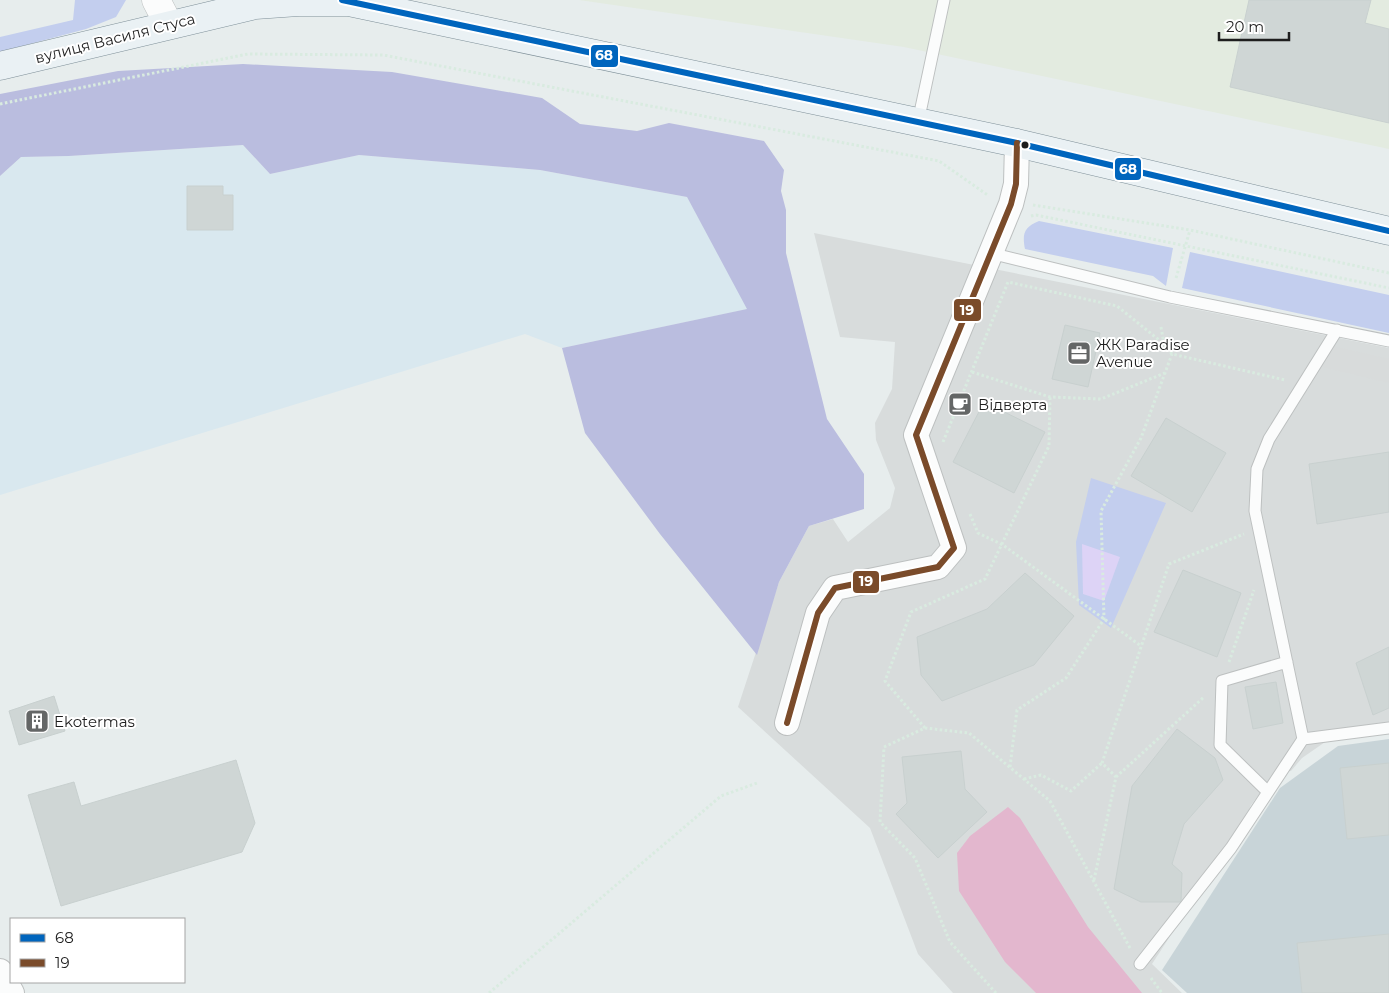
<svg xmlns="http://www.w3.org/2000/svg" width="1389" height="993" font-family="Montserrat,sans-serif">
	<style>
		.residential { fill: #d8dcdc }
		.industrial { fill: #e3ebe0 }
		.religious { fill: #d8dbdb }
		.construction { fill: #c8d4d8 }
		.farmland { fill: #d9e8ef }
		.grass { fill: #c3ceee }
		.forest { fill: #babddf }
		.park { fill: #ddd3f6 }
		.water { fill: #e3b7ce }
		.building { fill: #cfd6d5; stroke: #c8d0cf }
		.lines { fill: none; stroke-linecap: round; stroke-linejoin: round }
		.service-casing { stroke: #bdc0c0; stroke-width: 13 }
		.minor-casing { stroke: #bdc0c0; stroke-width: 26 }
		.tertiary-casing { stroke: #bdc0c0; stroke-width: 29 }
		.secondary-casing { stroke: #7e8f98; stroke-width: 29 }
		.path { stroke: #d9ebe0; stroke-width: 3; stroke-dasharray: 2.5 2.5; stroke-linecap: butt }
		.service { stroke: #fbfcfc; stroke-width: 11 }
		.minor { stroke: #fbfcfc; stroke-width: 24 }
		.tertiary { stroke: #fbfcfc; stroke-width: 28 }
		.secondary { stroke: #eaf1f4; stroke-width: 28 }
		.bus-1-casing { stroke: #fff; stroke-width: 10 }
		.bus-2-casing { stroke: #fff; stroke-width: 10 }
		.bus-1 { stroke: #0065bd; stroke-width: 6 }
		.bus-2 { stroke: #7a4b2a; stroke-width: 6 }
		.bus-dot { fill: #1e1e1e; stroke: #fff; stroke-width: 2 }
		.labels { text-anchor: middle; dominant-baseline: central; stroke-width: 4; stroke-linejoin: round; paint-order: stroke }
		.street-label { font-size: 15px; fill: #1e1e1e; stroke: #fff }
		.poi-label { font-size: 15px; fill: #1e1e1e; stroke: #fff; text-anchor: start }
		.line-badge { stroke: #fff; stroke-width: 2 }
		.badge-label { font-size: 14px; text-anchor: middle; font-weight: bold; fill: #fff }
	</style>
	<rect width="100%" height="100%" fill="#e7eded"/>
	<path class="residential" d="M 814,233 L 1389,348 L 1389,729 L 1328,740 L 1302,758 L 1291,771 L 1275,773 L 1251,805 L 1243,824 L 1152,964 L 1182,993 L 953,993 L 918,954 L 870,828 L 738,707 L 779,582 L 809,526 L 833,519 L 848,542 L 890,508 L 895,488 L 876,440 L 875,423 L 892,389 L 895,342 L 840,337 Z"/>
	<path class="industrial" d="M 579,0 L 1389,0 L 1389,149 L 904,47 Z"/>
	<path class="religious" d="M 1323,344 L 1389,359 L 1389,383 L 1318,366 Z"/>
	<path class="construction" d="M 1389,739 L 1389,993 L 1187,993 L 1162,970 L 1280,788 L 1338,746 Z"/>
	<path class="farmland" d="M 243,145 L 270,174 L 359,155 L 540,170 L 687,197 L 748,309 L 562,348 L 525,334 L 0,495 L 0,176 L 21,157 L 69,156 Z"/>
	<path class="grass" d="M 75,0 L 126,0 L 116,17 L 86,29 L 0,52 L 0,37 L 73,20 Z
		M 1039,221 L 1173,248 L 1166,286 L 1153,276 L 1025,249 C 1022,234 1024,227 1039,221 Z
		M 1190,252 L 1389,295 L 1389,333 L 1182,288 Z
		M 1091,478 L 1166,503 L 1111,628 L 1079,605 L 1076,542 Z"/>
	<path class="forest" d="M 243,64 L 392,72 L 542,98 L 580,124 L 637,131 L 669,123 L 764,141 L 784,170 L 781,191 L 786,210 L 786,253 L 827,419 L 864,474 L 864,509 L 809,526 L 779,582 L 757,655 L 660,534 L 585,433 L 562,348 L 747,309 L 687,197 L 540,170 L 359,155 L 270,174 L 243,145 L 69,156 L 21,157 L 0,176 L 0,94 L 118,71 Z"/>
	<path class="park" d="M 1082,544 L 1120,557 L 1104,601 L 1083,594 Z"/>
	<path class="water" d="M 1008,807 L 1020,818 L 1088,927 L 1142,993 L 1036,993 L 1005,962 L 959,891 L 957,853 L 970,836 Z"/>
	<path class="building" d="M 1249,0 L 1371,0 L 1365,23 L 1389,29 L 1389,123 L 1230,87 Z
		M 187,186 L 223,186 L 223,195 L 233,195 L 233,230 L 187,230 Z
		M 1065,325 L 1100,333 L 1088,387 L 1052,379 Z
		M 984,402 L 1045,432 L 1014,493 L 953,462 Z
		M 1166,418 L 1226,453 L 1192,512 L 1131,476 Z
		M 1389,452 L 1389,512 L 1317,524 L 1309,464 Z
		M 1183,570 L 1241,593 L 1217,657 L 1154,632 Z
		M 1025,573 L 1074,616 L 1034,665 L 942,701 L 921,675 L 917,637 L 987,609 Z
		M 1389,647 L 1389,708 L 1373,715 L 1356,663 Z
		M 1276,682 L 1283,723 L 1253,729 L 1245,687 Z
		M 54,696 L 65,731 L 19,745 L 9,711 Z
		M 1177,729 L 1215,758 L 1223,780 L 1184,824 L 1172,864 L 1182,873 L 1181,902 L 1141,902 L 1114,889 L 1132,786 Z
		M 961,751 L 965,789 L 987,812 L 938,858 L 896,814 L 907,803 L 902,757 Z
		M 236,760 L 255,823 L 242,852 L 61,906 L 28,795 L 74,782 L 81,806 Z
		M 1389,763 L 1389,835 L 1347,839 L 1340,768 Z
		M 1389,934 L 1389,993 L 1302,993 L 1297,943 Z"/>
	<g class="lines">
		<g class="service-casing">
			<path id="service" d="M 918,122 L 944,0
				M 990,253 L 1170,297 L 1389,341
				M 1303,739 L 1389,728
				M 1268,792 L 1220,745 L 1222,681 L 1287,662
				M 1140,964 L 1231,848 L 1303,739 L 1255,511 L 1257,469 L 1269,439 L 1337,330"/>
		</g>
		<g class="minor-casing">
			<path id="minor" d="M 787,723 L 818,613 L 835,588 L 938,567 L 954,548 L 916,435 L 1011,204 L 1016,184 L 1017,143
				M 0,971 L 12,993"/>
		</g>
		<g class="tertiary-casing">
			<path id="tertiary" d="M 156,0 L 169,25"/>
		</g>
		<g class="secondary-casing">
			<path id="secondary" d="M 0,66 L 255,5 L 298,2 L 349,2 L 1017,143 L 1389,231"/>
		</g>
		<path class="path" d="M 0,104 L 248,54 L 383,55 L 939,161 L 989,196
			M 1033,205 L 1190,230 L 1389,273
			M 1031,216 L 1036,215 L 1389,288
			M 1176,278 L 1190,230
			M 1161,327 L 1164,344
			M 972,372 L 1050,397 L 1101,399 L 1165,373
			M 943,442 L 1008,282 L 1117,306 L 1164,344 L 1172,354 L 1285,380
			M 970,514 L 978,533 L 1003,545 L 1141,646
			M 1229,662 L 1254,590
			M 925,728 L 885,681 L 911,612 L 985,579 L 1049,446 L 1050,397
			M 1010,767 L 1017,710 L 1066,678 L 1104,619 L 1101,511 L 1141,438 L 1172,354
			M 1116,777 L 1204,697
			M 1024,779 L 1041,775 L 1071,791 L 1102,763
			M 1094,880 L 1116,777 L 1102,763 L 1169,564 L 1244,534
			M 1151,978 L 1162,993
			M 489,993 L 721,796 L 757,783
			M 996,993 L 950,942 L 915,858 L 880,822 L 884,747 L 925,728 L 969,733 L 1050,801 L 1130,948"/>
		<use href="#service" class="service"/>
		<use href="#minor" class="minor"/>
		<use href="#tertiary" class="tertiary"/>
		<use href="#secondary" class="secondary"/>
		<g class="bus-1-casing">
			<path id="bus-1" d="M 342,0 L 1017,143 L 1389,231"/>
		</g>
		<g class="bus-2-casing">
			<path id="bus-2" d="M 787,723 L 818,613 L 835,588 L 938,567 L 954,548 L 916,435 L 1011,204 L 1016,184 L 1017,143"/>
		</g>
		<use href="#bus-1" class="bus-1"/>
		<use href="#bus-2" class="bus-2"/>
	</g>
	<defs>
		<g id="office-square" transform="scale(1.25)"><rect x="-9" y="-9" width="18" height="18" rx="4" fill="#646666" stroke="#fff"/><path d="M-6-3h4V-5.5h4V-3h4V5H-6ZM-1-4.5V-3h2v-1.5ZM-6 0V1H6V0Z" fill="#fff"/></g>
		<g id="cafe-square" transform="scale(1.25)"><rect x="-9" y="-9" width="18" height="18" rx="4" fill="#646666" stroke="#fff"/><path d="M-5.5-4.5H6V0H3Q3 3.5 0 3.5H-2.5Q-5.5 3.5-5.5 0ZM3-3.2v2h1.7v-2ZM-6 4.5H4V6H-6Z" fill="#fff"/></g>
		<g id="building-square" transform="scale(1.25)"><rect x="-9" y="-9" width="18" height="18" rx="4" fill="#646666" stroke="#fff"/><path d="M-4-6H4V6H1V3H-1V6H-4ZM-2.5-4.3h1.7v1.8h-1.7ZM.8-4.3h1.7v1.8H.8ZM-2.5-1h1.7V.8h-1.7ZM.8-1h1.7V.8H.8Z" fill="#fff"/></g>
	</defs>
	<g fill-rule="evenodd">
		<use href="#office-square" x="1079" y="353"/>
		<use href="#cafe-square" x="960" y="404"/>
		<use href="#building-square" x="37" y="721"/>
	</g>
	<circle class="bus-dot" cx="1025" cy="145" r="4.5"/>
	<g class="labels">
		<g class="street-label">
			<text transform="translate(115 38) rotate(-14)">вулиця Василя Стуса</text>
		</g>
		<g class="poi-label">
			<text x="1096" y="344">ЖК Paradise<tspan x="1096" dy="17">Avenue</tspan></text>
			<text x="978" y="404">Відверта</text>
			<text x="54" y="721">Ekotermas</text>
		</g>
	</g>
	<g class="line-badge">
		<rect x="590" y="44" width="29" height="24" rx="5" fill="#0065bd"/>
		<rect x="1114" y="157" width="28" height="24" rx="5" fill="#0065bd"/>
		<rect x="953" y="298" width="29" height="24" rx="5" fill="#7a4b2a"/>
		<rect x="852" y="570" width="28" height="24" rx="5" fill="#7a4b2a"/>
	</g>
	<g class="badge-label">
		<text x="604" y="60">68</text>
		<text x="1128" y="174">68</text>
		<text x="967" y="315">19</text>
		<text x="866" y="586">19</text>
	</g>
	<rect x="10" y="918" width="175" height="65" fill="#ffffff" stroke="#a5a5a5"/>
	<rect x="20" y="934" width="25" height="8" fill="#0065bd" stroke="#a5a5a5"/>
	<text x="55" y="943" font-size="15" fill="#1e1e1e">68</text>
	<rect x="20" y="959" width="25" height="8" fill="#7a4b2a" stroke="#a5a5a5"/>
	<text x="55" y="968" font-size="15" fill="#1e1e1e">19</text>
	<path d="M1219 32v8h70v-8" fill="none" stroke="#1e1e1e" stroke-width="2.5"/>
	<text x="1226" y="32" font-size="15" fill="#1e1e1e" stroke="#ffffff" stroke-width="4" paint-order="stroke">20 m</text>
</svg>
